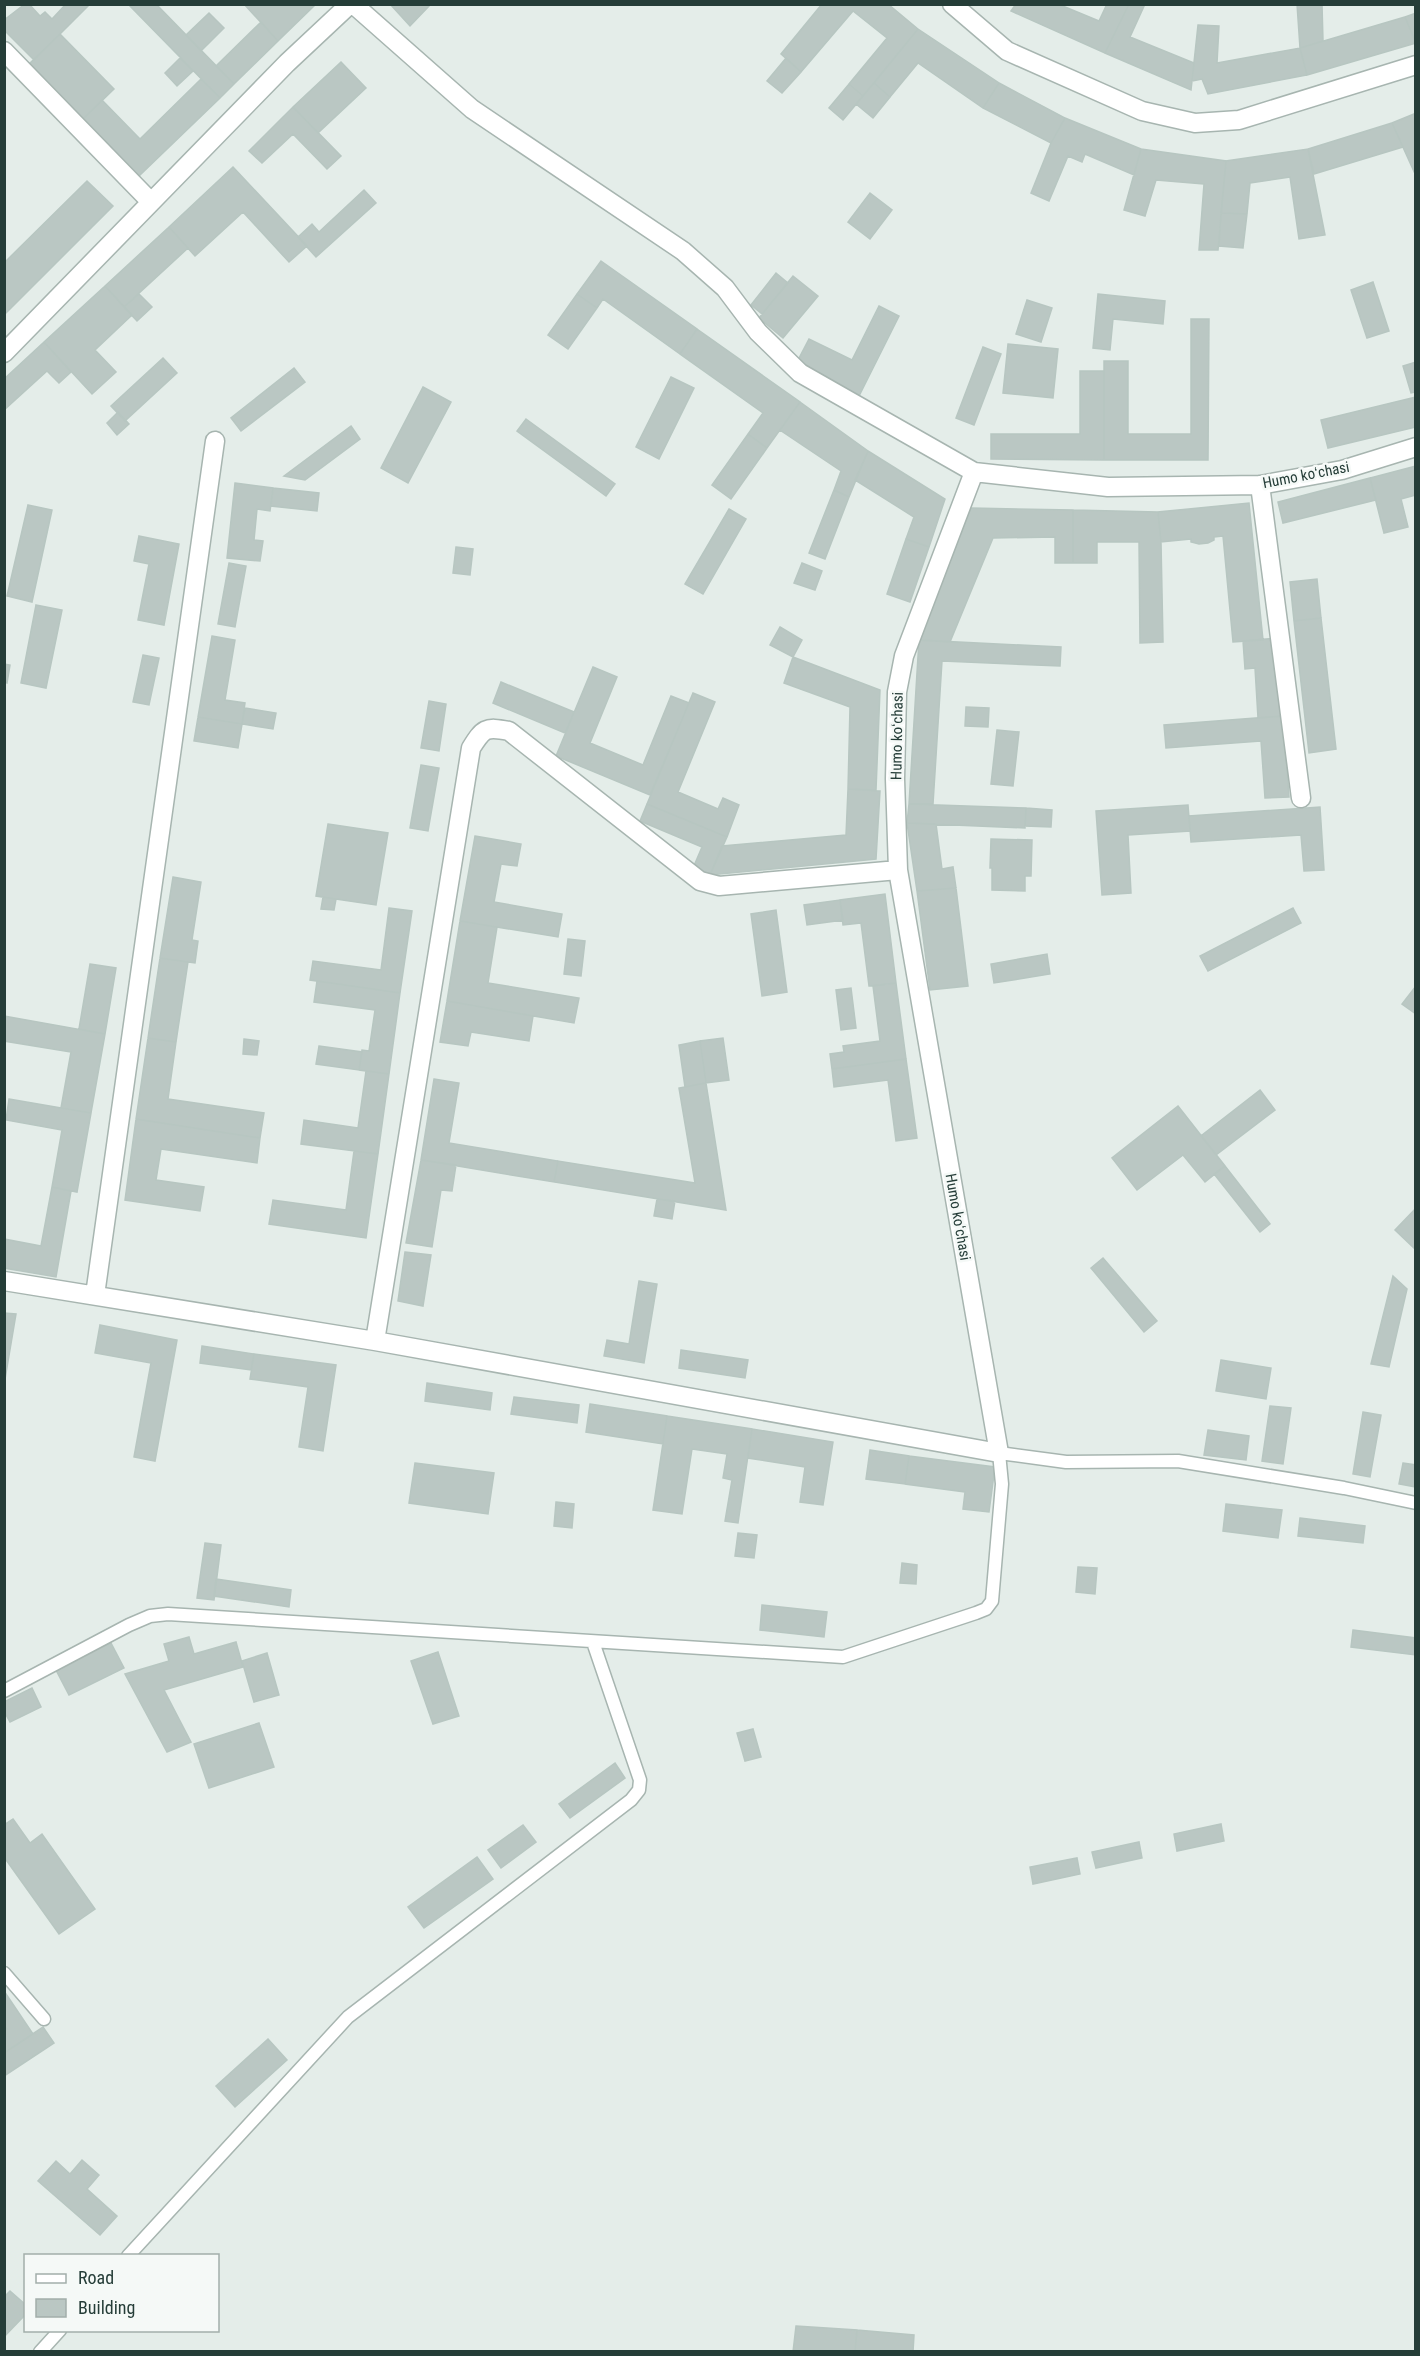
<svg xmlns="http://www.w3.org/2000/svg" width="1420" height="2356" font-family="'Roboto Condensed',sans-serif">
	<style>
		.building { fill: #bac7c3; stroke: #b7c6c1; stroke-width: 1.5 }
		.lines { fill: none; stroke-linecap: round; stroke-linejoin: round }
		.lane-casing { stroke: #a7b5b0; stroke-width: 15 }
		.street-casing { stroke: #a7b5b0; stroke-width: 21 }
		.lane { stroke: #fff; stroke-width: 12 }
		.street { stroke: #fff; stroke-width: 18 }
		.labels { text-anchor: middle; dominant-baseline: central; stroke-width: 5; stroke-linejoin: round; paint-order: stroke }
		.street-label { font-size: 15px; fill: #253d38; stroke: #f5f9f7 }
	</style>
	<rect width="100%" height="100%" fill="#e4ede9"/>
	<path class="building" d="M 25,4 L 29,4 L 40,16 L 45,12 L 52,19 L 66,4 L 90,4 L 34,60 L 4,30 L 4,20 Z
		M 128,4 L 156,4 L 234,84 L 220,98 Z
		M 244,4 L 316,4 L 278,41 Z
		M 390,4 L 431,4 L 410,26 Z
		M 888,4 L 918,29 L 863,96 L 849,84 L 887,38 L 853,11 L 801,72 L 781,54 L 822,4 Z
		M 1016,4 L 1058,4 L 1099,21 L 1107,4 L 1129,4 L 1105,53 L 1011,11 Z
		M 1129,4 L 1145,4 L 1130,37 L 1194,63 L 1191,90 L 1105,53 Z
		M 1297,4 L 1322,4 L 1323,41 L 1300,48 Z
		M 209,13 L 224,28 L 201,51 L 186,35 Z
		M 1416,13 L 1416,43 L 1405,17 Z
		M 1405,17 L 1416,43 L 1307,75 L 1300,48 Z
		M 261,22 L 278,41 L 234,84 L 216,66 Z
		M 1198,25 L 1219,26 L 1217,63 L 1300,48 L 1307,75 L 1208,94 L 1202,79 L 1192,81 Z
		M 918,29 L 999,83 L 983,108 L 918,63 L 890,97 L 874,83 Z
		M 60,34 L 114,89 L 82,120 L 28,65 Z
		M 180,58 L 193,71 L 177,86 L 165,73 Z
		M 786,58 L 801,72 L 782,93 L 767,81 Z
		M 341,62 L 366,88 L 318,133 L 293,107 Z
		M 201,79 L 220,98 L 138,177 L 82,120 L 102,100 L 140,139 Z
		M 874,83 L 890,97 L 873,118 L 856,104 Z
		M 999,83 L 1065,118 L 1051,143 L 983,108 Z
		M 849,84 L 863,96 L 843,120 L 829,108 Z
		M 293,107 L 341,156 L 327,169 L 293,134 L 262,163 L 249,151 Z
		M 1416,113 L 1416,176 L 1392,123 Z
		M 1065,118 L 1141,149 L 1134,175 L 1085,154 L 1082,162 L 1068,156 L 1049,201 L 1031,193 L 1051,143 Z
		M 1392,123 L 1403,147 L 1314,174 L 1308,149 Z
		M 1141,149 L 1226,161 L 1218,250 L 1199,250 L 1204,184 L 1156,180 L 1145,216 L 1124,210 Z
		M 1308,149 L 1325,235 L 1299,239 L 1290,177 L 1250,183 L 1247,214 L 1221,213 L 1226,161 Z
		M 233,167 L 307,246 L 289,262 L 243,212 L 195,256 L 169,227 Z
		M 87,181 L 113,206 L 4,315 L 4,263 Z
		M 364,190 L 376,203 L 316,257 L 298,237 L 312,224 L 319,232 Z
		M 870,193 L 892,210 L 870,239 L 848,222 Z
		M 1221,213 L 1247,214 L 1243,248 L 1219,246 Z
		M 169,227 L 188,248 L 124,307 L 105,286 Z
		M 601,261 L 697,329 L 680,354 L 603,299 L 597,308 L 577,294 Z
		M 776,273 L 788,283 L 762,314 L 751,305 Z
		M 793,276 L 818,296 L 783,338 L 759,318 Z
		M 1373,282 L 1389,331 L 1367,338 L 1351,290 Z
		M 105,286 L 132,315 L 95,350 L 116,372 L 92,394 L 44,342 Z
		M 139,294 L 152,307 L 137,321 L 124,307 Z
		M 577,294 L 597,308 L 568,349 L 548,335 Z
		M 1098,294 L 1165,301 L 1163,324 L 1113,319 L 1110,350 L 1093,348 Z
		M 1027,300 L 1052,308 L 1041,342 L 1016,334 Z
		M 879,306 L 899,316 L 859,396 L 796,364 L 809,339 L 852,360 Z
		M 1191,319 L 1209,319 L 1208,460 L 1104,460 L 1104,361 L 1128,361 L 1128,434 L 1191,434 Z
		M 697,329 L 800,402 L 767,448 L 748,434 L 763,413 L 680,354 Z
		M 44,342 L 71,372 L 59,383 L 47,371 L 4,410 L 4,379 Z
		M 1008,344 L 1058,349 L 1053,398 L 1003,393 Z
		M 983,347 L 1001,354 L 974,425 L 956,418 Z
		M 163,358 L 177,373 L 125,421 L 111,406 Z
		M 1416,362 L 1416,392 L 1411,393 L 1403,366 Z
		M 294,368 L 305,382 L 241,431 L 231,418 Z
		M 1080,371 L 1104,371 L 1104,460 L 991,459 L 991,434 L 1080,434 Z
		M 671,377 L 694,388 L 659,459 L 636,447 Z
		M 423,387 L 451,402 L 408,483 L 381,468 Z
		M 1416,397 L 1416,427 L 1328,448 L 1321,420 Z
		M 800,402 L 868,451 L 849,497 L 834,490 L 841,471 L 780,430 Z
		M 118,412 L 129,424 L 117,435 L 107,423 Z
		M 526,419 L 615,484 L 606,496 L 517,431 Z
		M 351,426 L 360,439 L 305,480 L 284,476 Z
		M 748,434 L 767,448 L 731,499 L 712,485 Z
		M 868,451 L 945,499 L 929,547 L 906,539 L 914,517 L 855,480 Z
		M 1416,466 L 1416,495 L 1401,499 L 1408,527 L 1384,533 L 1370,478 Z
		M 1370,478 L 1376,500 L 1283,523 L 1278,502 Z
		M 235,483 L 273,488 L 270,511 L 257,509 L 254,540 L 263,541 L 260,561 L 227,558 Z
		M 273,488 L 319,493 L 317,511 L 271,506 Z
		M 834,490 L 849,497 L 825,559 L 809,553 Z
		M 1249,503 L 1263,640 L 1233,642 L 1223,536 L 1214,537 L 1214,540 L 1208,543 L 1199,544 L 1191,542 L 1191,539 L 1161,542 L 1158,512 Z
		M 28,505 L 52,510 L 32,602 L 7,596 Z
		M 971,508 L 1073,510 L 1073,563 L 1055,563 L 1055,537 L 993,538 L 950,642 L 919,640 Z
		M 729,509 L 746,519 L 703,594 L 685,584 Z
		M 1073,510 L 1158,512 L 1161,542 L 1163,642 L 1140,643 L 1139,542 L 1097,542 L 1097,563 L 1073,563 Z
		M 139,536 L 179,544 L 164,625 L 138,620 L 149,564 L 134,561 Z
		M 906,539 L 929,547 L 910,602 L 887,594 Z
		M 456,547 L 473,549 L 470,575 L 453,573 Z
		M 229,563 L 246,566 L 235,627 L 218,624 Z
		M 802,563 L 822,571 L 815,590 L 794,583 Z
		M 1317,579 L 1321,618 L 1294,621 L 1290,582 Z
		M 36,605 L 62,610 L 46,688 L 21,683 Z
		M 1321,618 L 1336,749 L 1309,753 L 1294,621 Z
		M 780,627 L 802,640 L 793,657 L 770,645 Z
		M 212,636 L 235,640 L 225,700 L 245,703 L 242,724 L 198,717 Z
		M 1277,638 L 1283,716 L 1258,718 L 1255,668 L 1245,669 L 1243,641 Z
		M 919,640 L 1061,647 L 1060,666 L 942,661 L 933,804 L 909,804 Z
		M 143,655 L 159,658 L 149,705 L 133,702 Z
		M 793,657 L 880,690 L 876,790 L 848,789 L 850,707 L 784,683 Z
		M 4,664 L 10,665 L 7,683 L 4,682 Z
		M 593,667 L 617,677 L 590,743 L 643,765 L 671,696 L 689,703 L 650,795 L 556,756 Z
		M 501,682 L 574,712 L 565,733 L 493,703 Z
		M 693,693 L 715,702 L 678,792 L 718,809 L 723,798 L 739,805 L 727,837 L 647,804 Z
		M 429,701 L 446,704 L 439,751 L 421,748 Z
		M 966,707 L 989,708 L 988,727 L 965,726 Z
		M 245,708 L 276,713 L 273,729 L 242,724 Z
		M 1283,716 L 1289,797 L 1265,798 L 1261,741 L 1166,748 L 1164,725 Z
		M 198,717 L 242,724 L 238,748 L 194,741 Z
		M 997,730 L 1019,732 L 1013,786 L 991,784 Z
		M 421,765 L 439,768 L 428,831 L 410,828 Z
		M 848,789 L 880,791 L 876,859 L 710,875 L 722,846 L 846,835 Z
		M 647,804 L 727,837 L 710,875 L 693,868 L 702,847 L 640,821 Z
		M 909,804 L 1026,808 L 1025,828 L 907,823 Z
		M 1188,805 L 1190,831 L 1128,835 L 1131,893 L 1102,895 L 1096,811 Z
		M 1320,807 L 1324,870 L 1304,871 L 1301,835 L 1191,842 L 1189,816 Z
		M 1026,808 L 1052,810 L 1051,827 L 1025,826 Z
		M 907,823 L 936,824 L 942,869 L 953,867 L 956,888 L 917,891 Z
		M 328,824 L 388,833 L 376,905 L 316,896 Z
		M 475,836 L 521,844 L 517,866 L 501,864 L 494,902 L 562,914 L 558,937 L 460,921 Z
		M 991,839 L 1032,840 L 1031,876 L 1025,876 L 1025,891 L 992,890 L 992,868 L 990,868 Z
		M 173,877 L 201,882 L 192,940 L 198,941 L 195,963 L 160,958 Z
		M 956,888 L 968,986 L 930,990 L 917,891 Z
		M 885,894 L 896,983 L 869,986 L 861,923 L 843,925 L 840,900 Z
		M 323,897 L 336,899 L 334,910 L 321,909 Z
		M 840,900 L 843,920 L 807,925 L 804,905 Z
		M 389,908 L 412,911 L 400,993 L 310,980 L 313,961 L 381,970 Z
		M 1293,908 L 1301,923 L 1208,971 L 1200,956 Z
		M 776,910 L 787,992 L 762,996 L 751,914 Z
		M 460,921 L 497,927 L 488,983 L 579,998 L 574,1023 L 447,1001 Z
		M 568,939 L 585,941 L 581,976 L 564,974 Z
		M 1047,954 L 1050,974 L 994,983 L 991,964 Z
		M 160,958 L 188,962 L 176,1042 L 148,1038 Z
		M 90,964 L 116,968 L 105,1034 L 79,1029 Z
		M 317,981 L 400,993 L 389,1074 L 359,1070 L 362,1050 L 369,1051 L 375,1010 L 314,1002 Z
		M 896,983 L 906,1059 L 832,1069 L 830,1054 L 844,1052 L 843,1046 L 880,1041 L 873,986 Z
		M 1416,986 L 1416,1014 L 1402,1004 Z
		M 851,988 L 856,1028 L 841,1030 L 836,990 Z
		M 447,1001 L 533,1016 L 529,1041 L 471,1032 L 468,1046 L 440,1042 Z
		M 4,1016 L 105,1034 L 91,1113 L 61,1108 L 71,1052 L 4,1041 Z
		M 148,1038 L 176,1042 L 168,1099 L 264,1113 L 260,1138 L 136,1119 Z
		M 723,1038 L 729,1080 L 706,1083 L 700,1041 Z
		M 244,1039 L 259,1041 L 257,1055 L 243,1054 Z
		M 700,1041 L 706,1083 L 685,1087 L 679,1045 Z
		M 319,1046 L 362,1052 L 359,1070 L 316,1064 Z
		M 906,1059 L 917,1138 L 896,1141 L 888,1080 L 834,1087 L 832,1069 Z
		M 366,1071 L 389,1074 L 378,1154 L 301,1144 L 304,1120 L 358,1128 Z
		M 434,1079 L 459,1083 L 449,1143 L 558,1161 L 554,1182 L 421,1160 Z
		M 706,1083 L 726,1210 L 554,1182 L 558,1161 L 695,1183 L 679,1088 Z
		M 1260,1090 L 1275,1110 L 1216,1155 L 1201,1136 Z
		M 9,1099 L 91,1113 L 77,1192 L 52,1187 L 62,1130 L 6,1120 Z
		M 1178,1106 L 1225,1166 L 1205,1182 L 1183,1155 L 1137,1190 L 1112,1158 Z
		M 136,1119 L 260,1138 L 257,1163 L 161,1149 L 156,1180 L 204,1187 L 200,1211 L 125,1200 Z
		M 354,1151 L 378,1154 L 366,1238 L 269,1224 L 273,1200 L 346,1210 Z
		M 421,1160 L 456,1165 L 452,1191 L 441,1190 L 432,1247 L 406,1243 Z
		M 1225,1166 L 1270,1224 L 1260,1232 L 1214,1174 Z
		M 52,1187 L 71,1191 L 56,1277 L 4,1268 L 4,1239 L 41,1246 Z
		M 657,1199 L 675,1201 L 672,1219 L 654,1216 Z
		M 1416,1208 L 1416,1247 L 1414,1248 L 1395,1230 Z
		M 405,1252 L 431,1255 L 423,1306 L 398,1301 Z
		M 1103,1258 L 1157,1321 L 1144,1332 L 1091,1268 Z
		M 1393,1276 L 1407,1289 L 1389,1367 L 1371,1364 Z
		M 639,1281 L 657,1284 L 644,1363 L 604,1356 L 607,1340 L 629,1344 Z
		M 4,1313 L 16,1314 L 4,1385 Z
		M 100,1325 L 177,1340 L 155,1461 L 134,1457 L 151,1363 L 95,1353 Z
		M 202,1346 L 254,1354 L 251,1370 L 200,1363 Z
		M 681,1350 L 748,1360 L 745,1378 L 679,1368 Z
		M 254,1354 L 336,1365 L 323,1451 L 299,1447 L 308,1387 L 250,1379 Z
		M 1221,1360 L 1271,1368 L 1266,1399 L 1216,1391 Z
		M 427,1383 L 492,1393 L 490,1410 L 425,1401 Z
		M 514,1397 L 579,1405 L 577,1423 L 511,1414 Z
		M 590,1404 L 667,1416 L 663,1444 L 586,1432 Z
		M 1270,1406 L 1291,1408 L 1283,1464 L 1262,1461 Z
		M 1363,1412 L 1381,1415 L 1370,1477 L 1353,1474 Z
		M 667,1416 L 752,1429 L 738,1523 L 725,1521 L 732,1480 L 723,1478 L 727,1454 L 692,1449 L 682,1514 L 653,1510 Z
		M 752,1429 L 833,1442 L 823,1505 L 800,1502 L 805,1467 L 748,1458 Z
		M 1208,1430 L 1249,1436 L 1246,1460 L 1204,1455 Z
		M 870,1450 L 909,1456 L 905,1484 L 866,1479 Z
		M 909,1456 L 995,1467 L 989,1512 L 963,1509 L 965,1492 L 905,1484 Z
		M 415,1463 L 494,1473 L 488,1514 L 409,1503 Z
		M 1403,1463 L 1416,1465 L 1416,1487 L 1399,1484 Z
		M 556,1502 L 574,1504 L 572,1528 L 554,1526 Z
		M 1226,1504 L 1282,1510 L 1278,1538 L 1223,1531 Z
		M 1300,1518 L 1365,1526 L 1363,1543 L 1298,1536 Z
		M 738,1533 L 757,1535 L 754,1558 L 735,1556 Z
		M 205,1543 L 221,1545 L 214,1600 L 197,1598 Z
		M 902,1563 L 917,1565 L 916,1584 L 900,1583 Z
		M 1078,1567 L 1097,1568 L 1095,1594 L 1076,1592 Z
		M 216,1579 L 291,1590 L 289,1607 L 214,1596 Z
		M 762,1605 L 827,1612 L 824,1637 L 760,1630 Z
		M 1353,1630 L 1416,1638 L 1416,1655 L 1351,1647 Z
		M 189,1637 L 194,1654 L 236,1642 L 243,1667 L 164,1690 L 191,1742 L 167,1752 L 125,1674 L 169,1661 L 164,1644 Z
		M 111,1643 L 124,1668 L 69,1695 L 56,1670 Z
		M 438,1652 L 459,1716 L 433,1724 L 411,1661 Z
		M 267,1653 L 279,1695 L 254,1702 L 242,1661 Z
		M 32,1688 L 41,1707 L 10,1722 L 4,1711 L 4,1702 Z
		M 259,1723 L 274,1767 L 209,1788 L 194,1744 Z
		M 753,1729 L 761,1757 L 745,1761 L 737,1733 Z
		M 615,1763 L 625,1778 L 570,1818 L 559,1804 Z
		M 13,1819 L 30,1843 L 42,1834 L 95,1909 L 59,1934 L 4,1857 L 4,1825 Z
		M 1221,1824 L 1224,1841 L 1177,1851 L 1174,1834 Z
		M 523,1825 L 536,1842 L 501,1868 L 488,1850 Z
		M 1139,1842 L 1142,1858 L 1096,1868 L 1092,1852 Z
		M 477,1857 L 493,1879 L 424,1928 L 408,1907 Z
		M 1077,1858 L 1080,1874 L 1033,1884 L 1030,1867 Z
		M 4,1991 L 33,2034 L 4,2053 L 4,2031 L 7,2029 L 4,2026 Z
		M 43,2027 L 54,2043 L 4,2076 L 4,2053 Z
		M 268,2039 L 287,2060 L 235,2107 L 216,2086 Z
		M 82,2160 L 99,2175 L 87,2189 L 117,2216 L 100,2235 L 38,2181 L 56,2161 L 70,2174 Z
		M 10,2291 L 26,2305 L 26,2314 L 4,2337 L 4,2297 Z
		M 796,2326 L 857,2330 L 855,2352 L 793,2352 Z
		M 857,2330 L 914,2335 L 913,2352 L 855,2352 Z"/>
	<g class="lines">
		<g class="lane-casing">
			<path id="lane" d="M 4,1691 L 129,1625 L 150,1616 L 168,1614 L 843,1657 L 976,1613 L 986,1609 L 992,1601 L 1002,1484 L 999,1453 L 1066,1462 L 1178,1461 L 1344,1488 L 1416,1503
				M 4,1973 L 44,2019
				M 128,2256 L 348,2017 L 631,1800 L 639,1790 L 640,1780 L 593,1642
				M 40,2352 L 60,2330"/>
		</g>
		<g class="street-casing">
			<path id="street" d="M 353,4 L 472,109 L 683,251 L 725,288 L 758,332 L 800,373 L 974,472
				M 952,4 L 1007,51 L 1142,111 L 1195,123 L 1239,120 L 1416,65
				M 4,51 L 151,202
				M 4,353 L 287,63 L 350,4
				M 1260,485 L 1301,798
				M 4,1281 L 375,1341 L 999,1453 L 898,870 L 895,779 L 897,692 L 904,656 L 974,472 L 1108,487 L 1260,485 L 1342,470 L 1416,447
				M 95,1295 L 215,441
				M 375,1341 L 471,748 C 483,729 485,726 509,731 L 700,881 L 719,886 L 898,870"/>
		</g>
		<use href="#lane" class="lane"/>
		<use href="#street" class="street"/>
	</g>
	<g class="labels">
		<g class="street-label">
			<text transform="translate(1306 475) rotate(-11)">Humo koʻchasi</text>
			<text transform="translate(897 736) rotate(-89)">Humo koʻchasi</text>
			<text transform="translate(958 1217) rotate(80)">Humo koʻchasi</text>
		</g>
	</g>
	<rect width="1420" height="2356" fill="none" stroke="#253d38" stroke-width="12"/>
	<rect x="24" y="2254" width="195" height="78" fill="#f5f9f7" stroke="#a2aeab" stroke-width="1.5"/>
	<rect x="36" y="2274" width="30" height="9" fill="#ffffff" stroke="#a2aeab" stroke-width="1.5"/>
	<text x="78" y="2284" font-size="18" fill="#253d38">Road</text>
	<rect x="36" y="2299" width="30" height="18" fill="#bac7c3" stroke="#a2aeab" stroke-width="1.5"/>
	<text x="78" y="2314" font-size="18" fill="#253d38">Building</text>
</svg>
